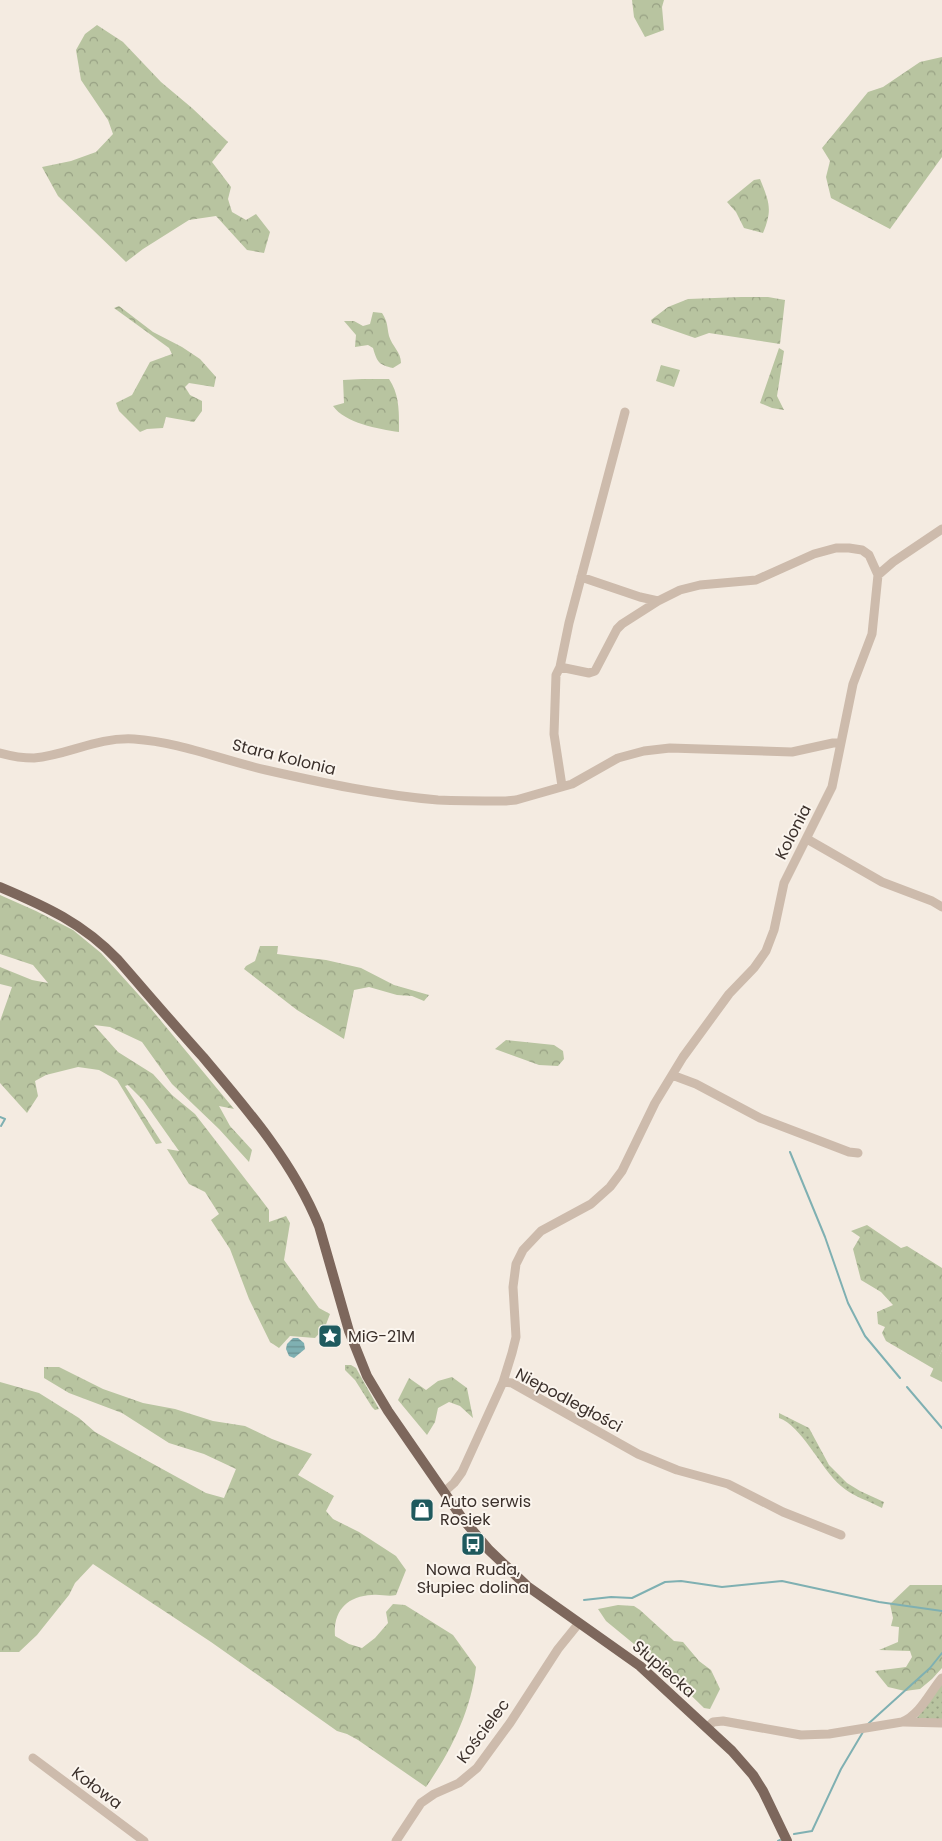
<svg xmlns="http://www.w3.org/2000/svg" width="942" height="1841" font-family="Poppins,sans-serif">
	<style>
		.grass { fill: url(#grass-dots) }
		.forest { fill: url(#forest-crowns) }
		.garden { fill: #b8c4a0 }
		.water { fill: url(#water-rules) }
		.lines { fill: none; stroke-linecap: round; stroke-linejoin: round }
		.stream { stroke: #7fb0b2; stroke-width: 2 }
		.minor { stroke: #cdbbac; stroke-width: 9 }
		.major { stroke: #7d675c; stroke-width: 10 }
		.labels { text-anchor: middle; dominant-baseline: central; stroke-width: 4; stroke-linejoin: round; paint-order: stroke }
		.street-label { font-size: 16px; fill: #3b302b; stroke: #fbf5ee }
		.poi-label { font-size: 16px; fill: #3b302b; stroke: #fbf5ee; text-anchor: start }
	</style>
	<defs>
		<pattern id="grass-dots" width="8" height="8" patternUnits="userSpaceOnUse" patternTransform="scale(1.25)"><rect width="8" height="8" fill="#b8c4a0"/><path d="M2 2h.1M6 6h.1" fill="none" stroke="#97a083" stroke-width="1.8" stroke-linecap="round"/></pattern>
		<pattern id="forest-crowns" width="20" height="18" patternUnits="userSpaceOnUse" patternTransform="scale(1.25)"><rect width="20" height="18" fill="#b8c4a0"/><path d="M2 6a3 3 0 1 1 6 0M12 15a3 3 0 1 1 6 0" fill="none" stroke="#97a083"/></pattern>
		<pattern id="water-rules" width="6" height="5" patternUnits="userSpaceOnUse" patternTransform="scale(1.25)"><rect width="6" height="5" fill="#7fb0b2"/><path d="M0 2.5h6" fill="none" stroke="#699091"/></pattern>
	</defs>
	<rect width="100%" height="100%" fill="#f4ebe1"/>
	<path class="grass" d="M 345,1365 L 351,1365 L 356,1368 L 379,1409 L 375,1410 L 372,1407 L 355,1380 L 345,1370 Z
		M 779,1413 L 809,1428 L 829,1465 L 847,1483 L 860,1491 L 884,1502 L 882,1508 C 869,1501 852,1496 841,1486 C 821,1469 801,1425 779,1418 Z
		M 942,1682 L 942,1720 L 917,1718 Z"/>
	<path class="forest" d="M 632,0 L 664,0 L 662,7 L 664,30 L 645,37 L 634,17 Z
		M 97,25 L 123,42 L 161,82 L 192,108 L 228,142 L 212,162 L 231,187 L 228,199 L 232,212 L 246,220 L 256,214 L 270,232 L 264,253 L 247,250 L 216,216 L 189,220 L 143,249 L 126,262 L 58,196 L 42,167 L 71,161 L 96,152 L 113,134 L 108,120 L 81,80 L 76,50 L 85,34 Z
		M 942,57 L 942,157 L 890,229 L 831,198 L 826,177 L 830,161 L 822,148 L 868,92 L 883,87 L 920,62 Z
		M 760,179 C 769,202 773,209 763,233 L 744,228 L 736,212 L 727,202 L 754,180 Z
		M 741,297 L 768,297 L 785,300 L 780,344 L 709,333 L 695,338 L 652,323 L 651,320 L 668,307 L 688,299 Z
		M 119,306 L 153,332 L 182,347 L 200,359 L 216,377 L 214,387 L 189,383 L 185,387 L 190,395 L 202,401 L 202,411 L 194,422 L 166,417 L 163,428 L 147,429 L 140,432 L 119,411 L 116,403 L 132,395 L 150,362 L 172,354 L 169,348 L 114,308 Z
		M 373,312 L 382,313 C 388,322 387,327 389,336 C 392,346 401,352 401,363 L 393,368 C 379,365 377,362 373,348 L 368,345 L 355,347 L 356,335 L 344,321 L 354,321 L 363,326 L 370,324 Z
		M 779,348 L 784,351 L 777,396 L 784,410 L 772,408 L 760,403 Z
		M 661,365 L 680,370 L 674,387 L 656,381 Z
		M 362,379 L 389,379 C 400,395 399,414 399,432 C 378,429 345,423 333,406 L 344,403 L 343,380 Z
		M 0,895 L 36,911 L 73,930 L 101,953 L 147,1004 L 234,1109 L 219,1106 L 230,1126 L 252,1150 L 249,1162 L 219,1129 L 172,1084 L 142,1042 L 110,1027 L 94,1025 L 118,1052 L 153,1074 L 172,1095 L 195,1114 L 263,1202 L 269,1210 L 269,1222 L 286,1216 L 290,1223 L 284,1260 L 319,1308 L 330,1314 L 325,1327 L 315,1338 L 290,1336 L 279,1348 L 270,1342 L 249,1299 L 230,1249 L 211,1220 L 219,1214 L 205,1192 L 189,1184 L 167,1149 L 179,1151 L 143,1100 L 128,1085 L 125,1086 L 162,1143 L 156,1144 L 117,1080 L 99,1070 L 78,1067 L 46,1075 L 35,1081 L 38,1096 L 27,1113 L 0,1083 L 0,1021 L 12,987 L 0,984 L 0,967 L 32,980 L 48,983 L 33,965 L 0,954 Z
		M 260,946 L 278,946 L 277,954 L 326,960 L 361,968 L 394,985 L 429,995 L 424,1001 L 412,996 L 397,995 L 369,987 L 354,990 L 344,1039 L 297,1010 L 244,969 L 246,966 L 255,961 Z
		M 506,1040 L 554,1045 L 563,1051 L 564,1059 L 558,1066 L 539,1065 L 495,1049 Z
		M 867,1225 L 901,1248 L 907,1246 L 942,1268 L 942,1350 L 934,1369 L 886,1341 L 882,1333 L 885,1327 L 878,1324 L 877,1312 L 893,1305 L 881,1292 L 861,1280 L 853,1249 L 860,1237 L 851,1231 Z
		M 44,1367 L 59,1367 L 103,1389 L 143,1403 L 175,1409 L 213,1421 L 245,1426 L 272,1439 L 312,1454 L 298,1475 L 334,1496 L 326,1511 L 333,1519 L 359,1532 L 396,1556 L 406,1570 L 396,1595 C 388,1597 381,1594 372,1595 C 347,1596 333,1611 335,1636 L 349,1644 L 362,1648 L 375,1638 L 388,1623 L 386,1612 L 393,1604 L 405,1605 L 453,1635 L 476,1667 C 471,1711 451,1751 426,1787 L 358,1740 L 347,1734 L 337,1731 L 211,1642 L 93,1564 L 75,1583 L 69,1595 L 37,1635 L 19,1652 L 0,1652 L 0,1382 L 39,1393 L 79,1418 L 95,1432 L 206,1493 L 224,1498 L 236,1469 L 204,1454 L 169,1443 L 122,1413 L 69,1393 L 44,1378 Z
		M 452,1377 L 467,1388 L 473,1418 L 460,1406 L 449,1402 L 438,1408 L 435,1422 L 427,1435 L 398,1400 L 409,1378 L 426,1390 L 438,1381 Z
		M 910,1585 L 942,1585 L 942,1668 L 932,1679 L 920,1689 L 905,1691 L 888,1687 L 875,1671 L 906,1667 L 912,1657 L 910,1651 L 879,1650 L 898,1642 L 899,1627 L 891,1626 L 893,1618 L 890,1604 Z
		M 618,1605 L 634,1606 L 640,1610 L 674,1641 L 683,1642 L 699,1661 L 711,1670 L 720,1689 L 710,1709 L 704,1708 L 662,1667 L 606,1621 L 598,1609 Z"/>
	<path class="garden" d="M 942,1350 L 942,1382 L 930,1376 Z"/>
	<path class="water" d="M 293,1338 L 298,1338 L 304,1343 L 305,1349 L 294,1358 L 289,1356 L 286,1349 L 287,1344 Z"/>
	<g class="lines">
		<path class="stream" d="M 0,1117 L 5,1119 L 1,1126
			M 790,1152 L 825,1237 L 848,1303 L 865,1336 L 900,1378
			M 907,1387 L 942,1428
			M 584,1600 L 611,1597 L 632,1598 L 665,1582 L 681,1581 L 722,1587 L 782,1581 L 879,1602 L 942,1611
			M 868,1724 L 930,1668 L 942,1653
			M 794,1834 L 812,1831 L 841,1769 L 863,1732
			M 778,1841 L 780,1840"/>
		<path class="minor" d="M 581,577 L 640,597 L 658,601 L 680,590 L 700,585 L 756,580 L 814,554 L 836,548 L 849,548 L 862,550 L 869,555 L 878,575
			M 560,667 L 589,673 L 595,671 L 617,629 L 622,624 L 658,601
			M 0,753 C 11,756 23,758 34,758 C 69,755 96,737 134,739 C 179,742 222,760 266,770 C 323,783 380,795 438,800 C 460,801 483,801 506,801 L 516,800 L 572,784 L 618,758 L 644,751 L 670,748 L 792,752 L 833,743 L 841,743
			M 562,786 L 554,734 L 556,675 L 560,667 L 569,623 L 625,412
			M 807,839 L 882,882 L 932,901 L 942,907
			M 672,1075 L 696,1084 L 760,1118 L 849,1152 L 858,1153
			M 503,1382 L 512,1383 L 638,1454 L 677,1470 L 728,1484 L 783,1512 L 841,1535
			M 444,1492 L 454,1483 L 462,1472 L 503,1382 L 512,1353 L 516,1337 L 513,1287 L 516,1264 L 523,1250 L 541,1231 L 591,1204 L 610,1187 L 622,1171 L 655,1103 L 683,1057 L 729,994 L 754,968 L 766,951 L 774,930 L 784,883 L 832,787 L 853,684 L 872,634 L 878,575 L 893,562 L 942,529
			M 904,1722 L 942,1723
			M 708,1727 L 713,1722 L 723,1721 L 801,1735 L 829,1734 L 902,1722 C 920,1715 930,1692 942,1678
			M 33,1758 L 144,1841
			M 396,1841 L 421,1803 L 434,1794 L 459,1783 L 477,1768 L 510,1723 L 558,1649 L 579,1623"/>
		<path class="major" d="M 0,887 C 45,906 83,923 118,960 C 146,992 174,1025 203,1057 C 247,1109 293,1162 319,1226 L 349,1331 L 367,1376 L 388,1411 L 462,1518 L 489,1550 L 527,1586 L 640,1666 L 732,1751 L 753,1775 L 763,1791 L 787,1841"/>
	</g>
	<defs>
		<g id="sight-square" transform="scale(1.25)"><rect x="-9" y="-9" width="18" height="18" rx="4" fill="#1f5a5e" stroke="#fbf5ee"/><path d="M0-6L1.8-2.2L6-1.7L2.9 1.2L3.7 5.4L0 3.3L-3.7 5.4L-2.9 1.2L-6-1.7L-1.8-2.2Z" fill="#fff"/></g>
		<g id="shop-square" transform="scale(1.25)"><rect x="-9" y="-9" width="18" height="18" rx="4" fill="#1f5a5e" stroke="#fbf5ee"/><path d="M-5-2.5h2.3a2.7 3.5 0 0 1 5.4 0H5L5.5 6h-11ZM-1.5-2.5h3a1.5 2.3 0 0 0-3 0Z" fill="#fff"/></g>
		<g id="bus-square" transform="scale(1.25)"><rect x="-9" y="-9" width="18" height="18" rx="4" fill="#1f5a5e" stroke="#fbf5ee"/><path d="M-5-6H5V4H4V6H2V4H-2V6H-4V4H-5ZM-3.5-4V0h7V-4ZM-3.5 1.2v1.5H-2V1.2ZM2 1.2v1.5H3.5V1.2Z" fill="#fff"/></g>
	</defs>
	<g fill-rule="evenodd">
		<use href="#sight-square" x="330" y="1336"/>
		<use href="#shop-square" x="422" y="1510"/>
		<use href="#bus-square" x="473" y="1544"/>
	</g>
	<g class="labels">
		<g class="street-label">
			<text transform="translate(284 757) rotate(14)">Stara Kolonia</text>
			<text transform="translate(793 832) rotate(-63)">Kolonia</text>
			<text transform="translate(569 1400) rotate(28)">Niepodległości</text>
			<text transform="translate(664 1669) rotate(41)">Słupiecka</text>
			<text transform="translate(483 1731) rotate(-53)">Kościelec</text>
			<text transform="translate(97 1788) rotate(37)">Kołowa</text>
		</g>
		<g class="poi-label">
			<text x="348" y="1336">MiG-21M</text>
			<text x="440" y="1501">Auto serwis<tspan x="440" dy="18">Rosiek</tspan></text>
			<text x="473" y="1569" text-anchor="middle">Nowa Ruda,<tspan x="473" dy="18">Słupiec dolina</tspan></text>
		</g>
	</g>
</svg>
